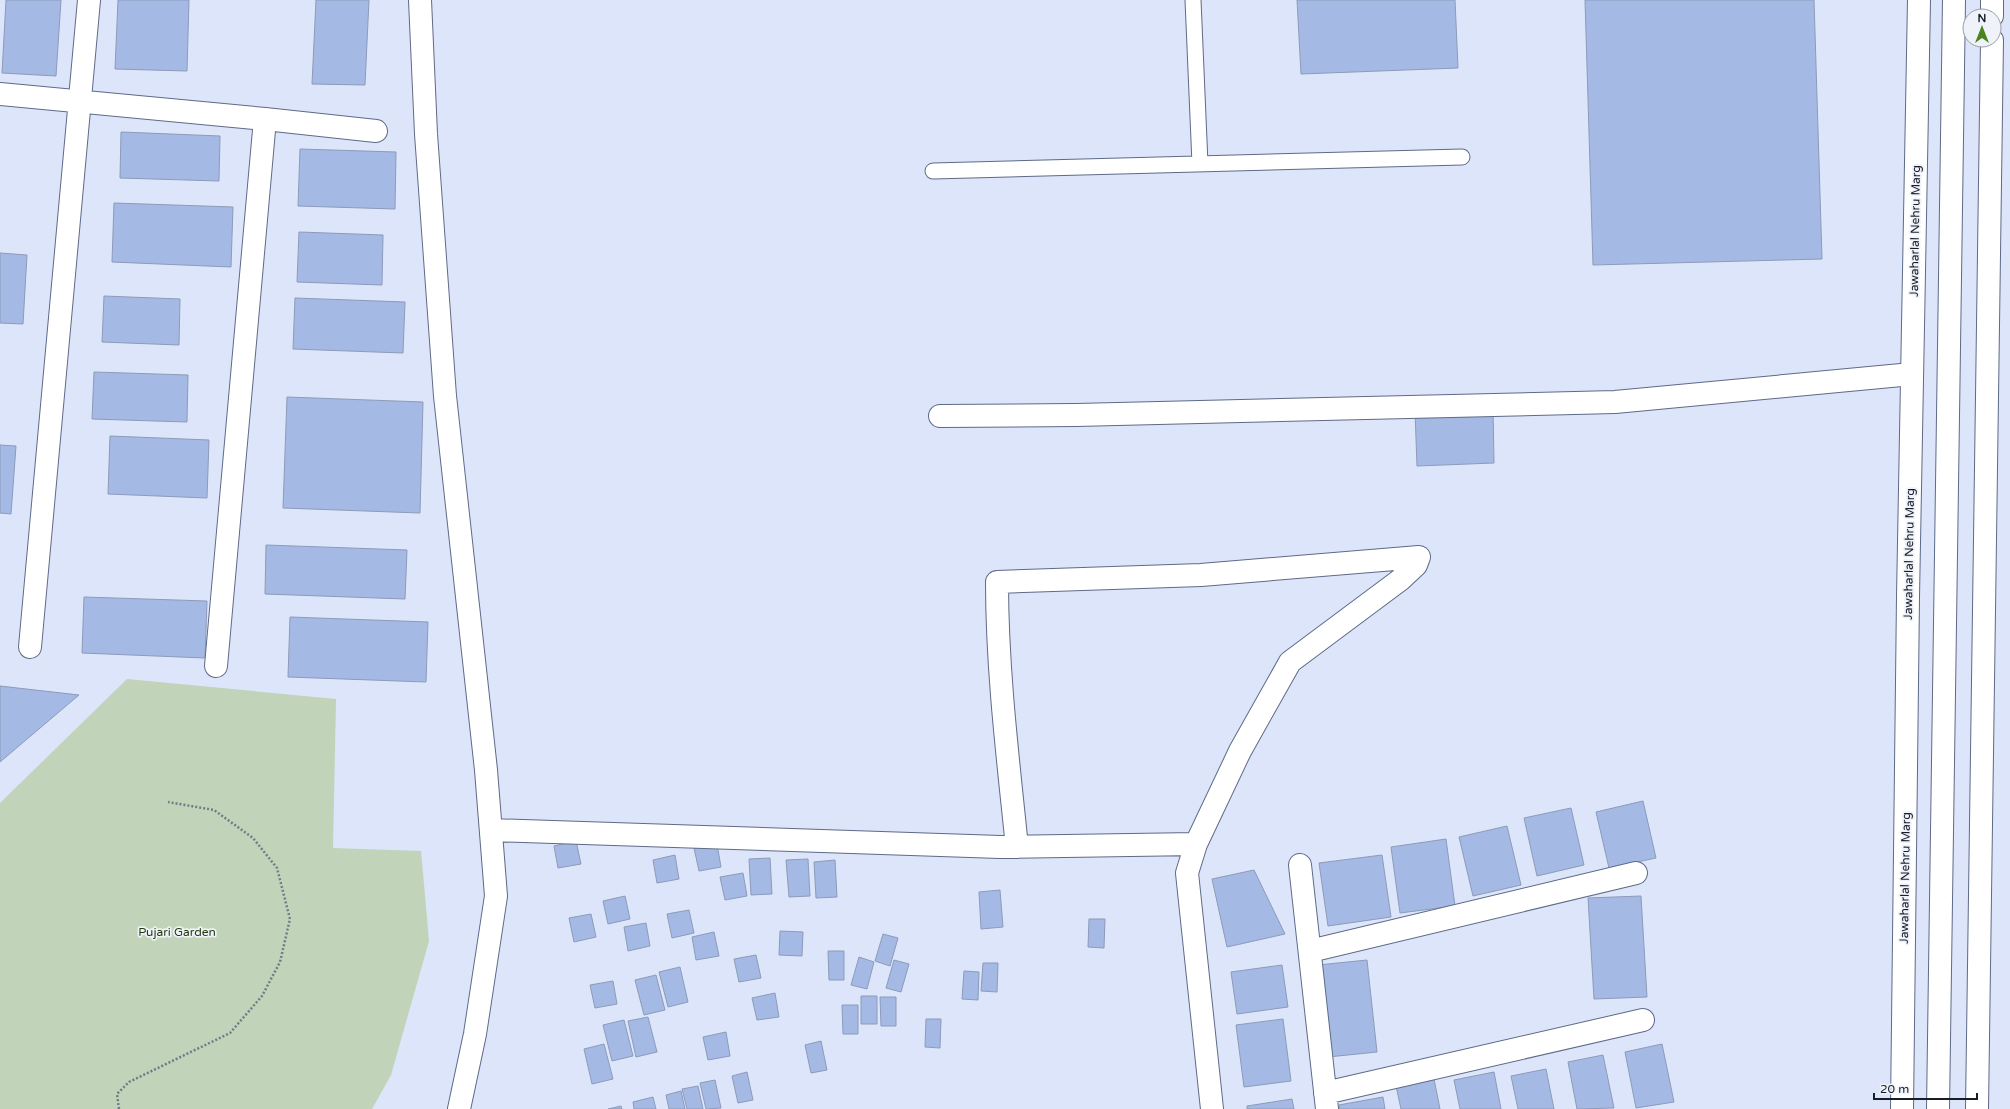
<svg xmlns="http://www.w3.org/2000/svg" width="2010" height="1109" font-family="'Varela Round',sans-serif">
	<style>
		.green { fill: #c1d3b8 }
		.building { fill: #a5b9e5; stroke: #8c9bb9 }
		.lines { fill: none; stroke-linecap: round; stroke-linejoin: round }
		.lane-casing { stroke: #5d6b87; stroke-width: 17 }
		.street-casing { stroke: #5d6b87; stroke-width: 24 }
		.primary-casing { stroke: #5d6b87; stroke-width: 24 }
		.path { stroke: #737a8a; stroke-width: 2.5; stroke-dasharray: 2 2; stroke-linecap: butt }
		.lane { stroke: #fff; stroke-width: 15 }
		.street { stroke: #fff; stroke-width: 22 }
		.primary { stroke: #fff; stroke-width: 22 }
		.labels { text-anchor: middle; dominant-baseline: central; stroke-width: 3.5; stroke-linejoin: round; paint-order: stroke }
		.street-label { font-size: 12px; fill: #171d29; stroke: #eff2f9 }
		.park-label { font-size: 12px; fill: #1e390b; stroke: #eff2f9 }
	</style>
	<rect width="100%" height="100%" fill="#dce5f9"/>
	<path class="green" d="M 127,679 L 336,699 L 333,848 L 421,851 L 429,941 L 391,1075 L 372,1109 L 0,1109 L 0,803 Z"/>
	<path class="building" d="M 6,0 L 61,0 L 56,76 L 2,73 Z
		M 118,0 L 189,0 L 187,71 L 115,69 Z
		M 316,0 L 369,0 L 365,85 L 312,84 Z
		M 1297,0 L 1455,0 L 1458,68 L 1301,74 Z
		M 1585,0 L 1814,0 L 1822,259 L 1593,265 Z
		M 121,132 L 220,136 L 219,181 L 120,178 Z
		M 300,149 L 396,152 L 395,209 L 298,206 Z
		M 114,203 L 233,207 L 231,267 L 112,262 Z
		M 299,232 L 383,235 L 382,285 L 297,282 Z
		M 0,253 L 27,255 L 23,324 L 0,323 Z
		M 104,296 L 180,299 L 179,345 L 102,342 Z
		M 295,298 L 405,302 L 403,353 L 293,349 Z
		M 94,372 L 188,375 L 187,422 L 92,419 Z
		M 287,397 L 423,402 L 420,513 L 283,508 Z
		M 1493,409 L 1494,463 L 1417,466 L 1415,411 Z
		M 110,436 L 209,440 L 207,498 L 108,494 Z
		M 0,445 L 16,446 L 11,514 L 0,513 Z
		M 266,545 L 407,550 L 405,599 L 265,594 Z
		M 84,597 L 207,601 L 205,658 L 82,653 Z
		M 290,617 L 428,622 L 426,682 L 288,677 Z
		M 0,686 L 79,695 L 0,762 Z
		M 1643,801 L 1656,858 L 1609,868 L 1596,812 Z
		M 1571,808 L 1584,865 L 1537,876 L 1524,818 Z
		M 1507,826 L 1521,885 L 1473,896 L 1459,837 Z
		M 1446,839 L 1455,906 L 1400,913 L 1391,847 Z
		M 576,841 L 581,864 L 558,868 L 554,846 Z
		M 717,844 L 721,867 L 699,871 L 694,848 Z
		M 675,855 L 679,879 L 657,883 L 653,860 Z
		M 1382,855 L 1391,917 L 1328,926 L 1319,863 Z
		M 770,858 L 772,894 L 751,895 L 749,859 Z
		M 808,859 L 810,896 L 789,897 L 786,860 Z
		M 835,860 L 837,897 L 816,898 L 814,862 Z
		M 1254,870 L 1285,934 L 1227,947 L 1212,879 Z
		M 743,873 L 747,896 L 725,900 L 720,877 Z
		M 1000,890 L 1003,927 L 981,929 L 979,892 Z
		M 625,896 L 630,919 L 608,924 L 603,901 Z
		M 1641,896 L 1647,997 L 1594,999 L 1588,898 Z
		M 689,910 L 694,933 L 672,938 L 667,914 Z
		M 591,914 L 596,937 L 574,942 L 569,918 Z
		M 1089,919 L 1105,919 L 1104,948 L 1088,947 Z
		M 646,923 L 650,946 L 628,951 L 624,927 Z
		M 780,931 L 803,932 L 802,956 L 779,955 Z
		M 714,932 L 719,956 L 696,960 L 692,937 Z
		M 883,934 L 898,938 L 890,966 L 875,961 Z
		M 828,951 L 844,951 L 844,980 L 829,980 Z
		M 756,955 L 761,978 L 739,982 L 734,959 Z
		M 859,957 L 874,962 L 867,989 L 851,985 Z
		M 894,960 L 909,964 L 901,992 L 886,988 Z
		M 1367,960 L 1377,1052 L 1328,1057 L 1318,965 Z
		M 983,963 L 998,963 L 997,992 L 981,991 Z
		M 1282,965 L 1288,1007 L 1237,1014 L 1231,972 Z
		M 680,967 L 688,1002 L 668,1007 L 659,972 Z
		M 964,971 L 979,972 L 978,1000 L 962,999 Z
		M 656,975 L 665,1010 L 644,1015 L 635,980 Z
		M 613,981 L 617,1004 L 595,1008 L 590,985 Z
		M 775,993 L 779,1017 L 757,1020 L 752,998 Z
		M 861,996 L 877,996 L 877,1024 L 861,1024 Z
		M 880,997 L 896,997 L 896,1026 L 881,1026 Z
		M 842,1005 L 858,1005 L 858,1034 L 843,1034 Z
		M 648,1017 L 657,1052 L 636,1057 L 628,1021 Z
		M 926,1019 L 941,1019 L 940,1048 L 925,1047 Z
		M 1283,1019 L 1291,1081 L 1244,1087 L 1236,1025 Z
		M 624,1020 L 633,1056 L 612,1061 L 603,1025 Z
		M 726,1032 L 730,1056 L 708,1060 L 703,1037 Z
		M 821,1041 L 827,1070 L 811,1073 L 805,1045 Z
		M 604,1044 L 613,1079 L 592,1084 L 584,1049 Z
		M 1662,1044 L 1674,1102 L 1636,1108 L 1625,1052 Z
		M 1603,1055 L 1614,1108 L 1577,1109 L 1568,1062 Z
		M 1546,1069 L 1554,1109 L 1518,1109 L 1511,1076 Z
		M 747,1072 L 753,1100 L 738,1103 L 732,1076 Z
		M 1494,1072 L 1501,1109 L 1460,1109 L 1454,1080 Z
		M 1434,1079 L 1440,1109 L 1401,1109 L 1396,1086 Z
		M 715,1080 L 721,1108 L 706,1109 L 700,1083 Z
		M 698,1086 L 703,1109 L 687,1109 L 682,1089 Z
		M 681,1091 L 685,1109 L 669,1109 L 666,1095 Z
		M 653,1097 L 656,1109 L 634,1109 L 633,1102 Z
		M 1383,1097 L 1385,1109 L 1340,1109 L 1339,1105 Z
		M 1292,1099 L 1294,1109 L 1247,1109 L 1247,1106 Z
		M 621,1106 L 622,1109 L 608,1109 Z"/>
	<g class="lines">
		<g class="lane-casing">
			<path id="lane" d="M 1193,0 L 1200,164
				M 933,171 L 1462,157"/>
		</g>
		<g class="street-casing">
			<path id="street" d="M 420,0 L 426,134 L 445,396 L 486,770 L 496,896 L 475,1034 L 459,1109
				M 0,94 L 265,119 L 376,131
				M 940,416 L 1076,415 L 1615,402 L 1912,374
				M 30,647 L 89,0
				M 216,666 L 265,119
				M 491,830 L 1000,847 L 1196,844 L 1187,873 L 1212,1109
				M 1017,847 C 1008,759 997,670 997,582 L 1201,575 L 1419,557 L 1416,565 L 1400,580 L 1290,662 L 1240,751 L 1196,844
				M 1300,865 L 1327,1109
				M 1310,951 L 1636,873
				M 1325,1093 L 1643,1020"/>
		</g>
		<g class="primary-casing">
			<path id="primary" d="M 1992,16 L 1992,0
				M 1902,1109 L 1908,597 L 1919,0
				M 1938,1109 L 1954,0
				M 1977,1109 L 1992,40"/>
		</g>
		<path class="path" d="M 119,1109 L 117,1094 L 129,1082 L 230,1033 L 262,996 L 280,962 L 290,919 L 277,868 L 253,838 L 214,810 L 168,802"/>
		<use href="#lane" class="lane"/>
		<use href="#street" class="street"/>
		<use href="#primary" class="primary"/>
	</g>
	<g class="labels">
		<g class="street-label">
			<text transform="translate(1915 231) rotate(-89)">Jawaharlal Nehru Marg</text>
			<text transform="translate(1909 554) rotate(-89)">Jawaharlal Nehru Marg</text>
			<text transform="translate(1905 878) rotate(-89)">Jawaharlal Nehru Marg</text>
		</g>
		<g class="park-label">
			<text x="177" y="932">Pujari Garden</text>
		</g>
	</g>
	<g transform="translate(1982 28)"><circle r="19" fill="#eff2f9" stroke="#999da6"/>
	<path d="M0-3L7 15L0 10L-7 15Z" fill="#4b841f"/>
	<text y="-6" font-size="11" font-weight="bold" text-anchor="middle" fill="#171d29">N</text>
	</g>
	<path d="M1874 1093v6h103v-6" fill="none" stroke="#171d29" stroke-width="2"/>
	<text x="1880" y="1093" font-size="12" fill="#171d29" stroke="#eff2f9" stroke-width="3" paint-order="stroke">20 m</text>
</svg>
